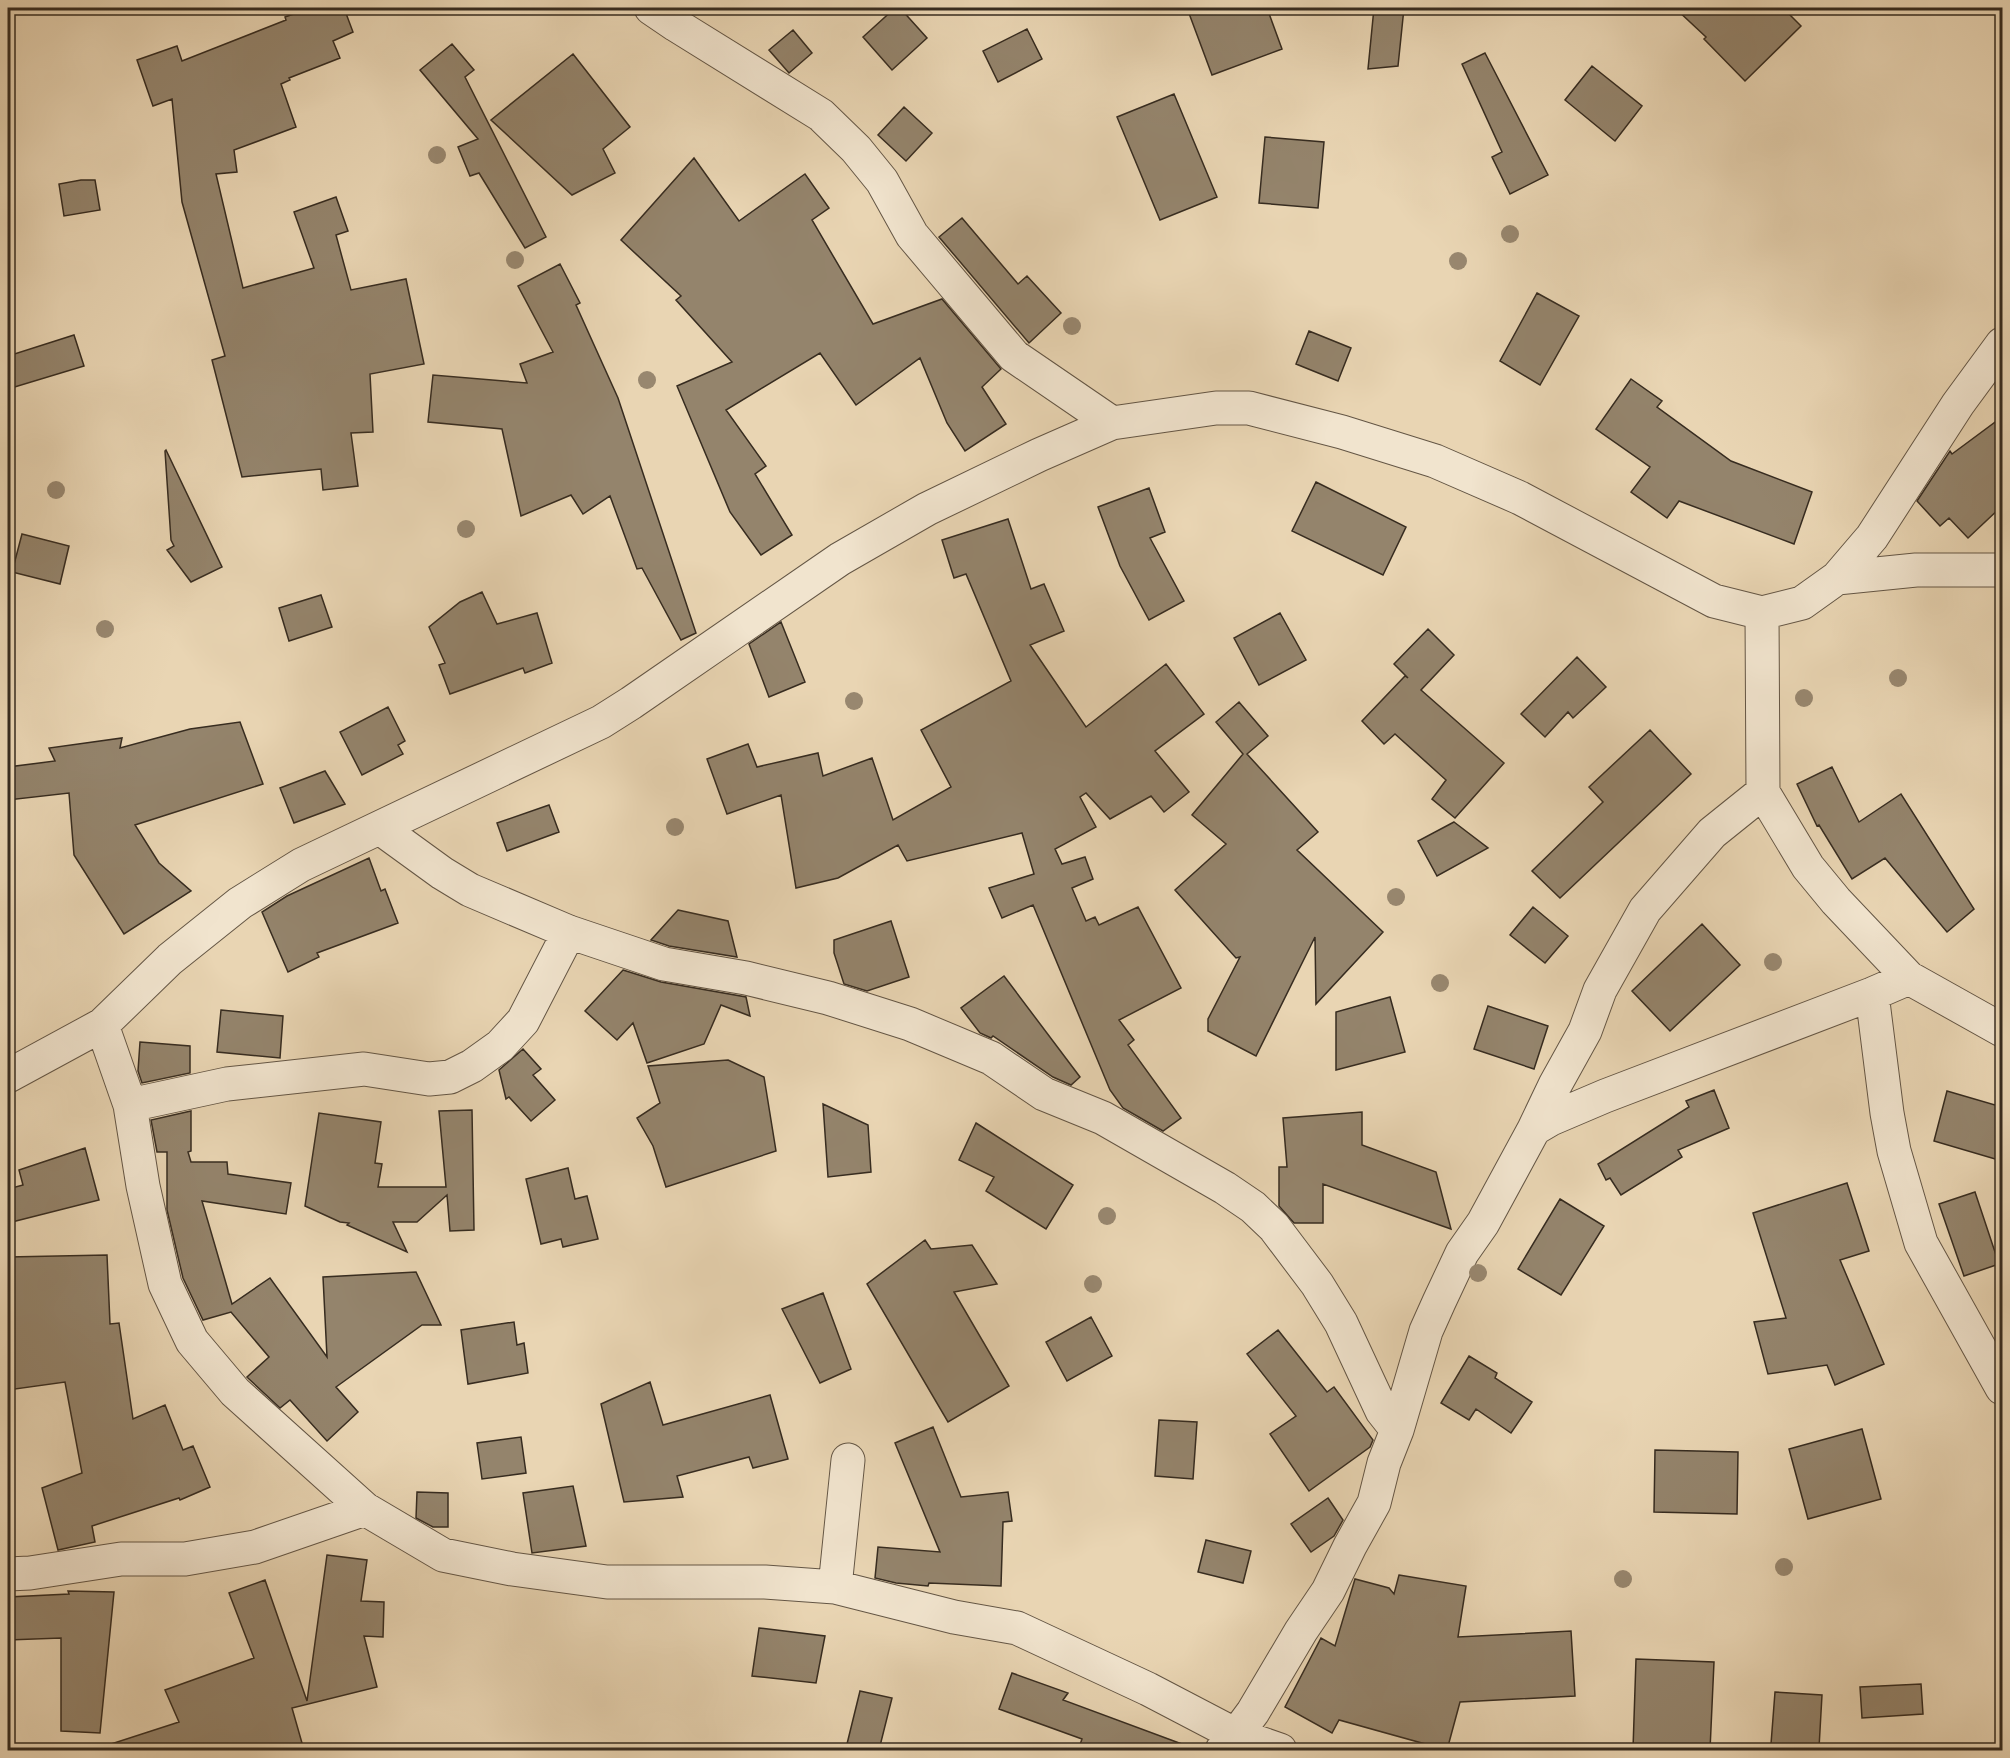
<svg xmlns="http://www.w3.org/2000/svg" width="2010" height="1758" font-family="'IM FELL English',serif">
	<style>
		.building { fill: #94846c; stroke: #372c20; stroke-width: 1.5 }
		.lines { fill: none; stroke-linecap: round; stroke-linejoin: round }
		.street-casing { stroke: #645645; stroke-width: 35 }
		.street { stroke: #f1e4ce; stroke-width: 33 }
		.tree { fill: #98876f }
	</style>
	<rect width="100%" height="100%" fill="#e9d5b3"/>
	<filter id="stains"><feTurbulence type="fractalNoise" baseFrequency=".00333" numOctaves="4"/><feColorMatrix values="0 0 0 0 .2 0 0 0 0 .09 0 0 0 0 .02 0 0 0 .5 -.17"/></filter>
	<radialGradient id="worn" r=".72"><stop offset=".6" stop-color="#630" stop-opacity="0"/><stop offset="1" stop-color="#630" stop-opacity=".3"/></radialGradient>
	<path class="building" d="M 311,8 L 344,8 L 353,32 L 333,41 L 340,58 L 289,78 L 290,80 L 281,84 L 296,127 L 234,150 L 237,172 L 216,174 L 243,288 L 314,268 L 294,212 L 336,197 L 348,231 L 336,235 L 351,290 L 406,279 L 424,364 L 370,374 L 373,432 L 351,433 L 358,486 L 323,490 L 321,469 L 242,477 L 212,360 L 225,356 L 182,202 L 172,99 L 153,106 L 137,60 L 177,46 L 182,61 L 286,20 L 285,17 Z
		M 895,8 L 900,8 L 927,38 L 892,70 L 863,37 Z
		M 1187,8 L 1267,8 L 1282,49 L 1212,75 Z
		M 1374,8 L 1404,8 L 1398,66 L 1368,69 Z
		M 1675,8 L 1783,8 L 1801,26 L 1745,81 L 1704,39 L 1706,37 Z
		M 1027,29 L 1042,59 L 998,82 L 983,51 Z
		M 793,30 L 812,53 L 789,73 L 769,50 Z
		M 452,44 L 474,70 L 465,77 L 546,237 L 525,248 L 479,173 L 470,176 L 458,147 L 478,139 L 420,70 Z
		M 1485,53 L 1548,175 L 1510,194 L 1492,157 L 1502,152 L 1462,64 Z
		M 573,54 L 630,127 L 603,149 L 615,173 L 572,195 L 491,120 Z
		M 1592,66 L 1642,106 L 1615,141 L 1565,100 Z
		M 1174,94 L 1217,197 L 1160,220 L 1117,117 Z
		M 904,107 L 932,133 L 906,161 L 878,135 Z
		M 1265,137 L 1324,142 L 1318,208 L 1259,203 Z
		M 694,158 L 739,221 L 805,174 L 829,208 L 812,220 L 873,324 L 942,299 L 1001,369 L 982,387 L 1006,424 L 965,451 L 947,423 L 920,358 L 856,405 L 820,353 L 726,410 L 766,466 L 755,474 L 792,535 L 761,555 L 730,512 L 677,386 L 732,362 L 676,300 L 681,296 L 621,240 Z
		M 81,180 L 95,180 L 100,210 L 64,216 L 59,184 Z
		M 962,218 L 1018,284 L 1027,276 L 1061,313 L 1029,343 L 939,237 Z
		M 560,264 L 580,303 L 576,305 L 618,398 L 696,633 L 681,640 L 642,568 L 637,569 L 610,496 L 583,514 L 571,495 L 521,516 L 502,429 L 428,422 L 433,375 L 527,383 L 520,364 L 553,352 L 518,286 Z
		M 1537,293 L 1579,316 L 1540,385 L 1500,361 Z
		M 1309,331 L 1351,348 L 1338,381 L 1296,364 Z
		M 74,335 L 84,366 L 8,389 L 8,356 Z
		M 1631,379 L 1662,401 L 1657,407 L 1731,461 L 1812,492 L 1794,544 L 1679,501 L 1667,518 L 1631,492 L 1650,467 L 1596,429 Z
		M 2002,417 L 2002,506 L 1968,538 L 1949,518 L 1940,526 L 1917,501 L 1950,451 L 1952,454 Z
		M 166,450 L 222,567 L 191,582 L 167,550 L 174,546 L 171,540 L 165,451 Z
		M 1316,482 L 1406,527 L 1383,575 L 1292,531 Z
		M 1149,488 L 1165,532 L 1150,538 L 1184,601 L 1149,620 L 1120,566 L 1098,507 Z
		M 1008,519 L 1031,589 L 1044,584 L 1064,631 L 1030,645 L 1086,727 L 1166,664 L 1204,714 L 1155,751 L 1189,792 L 1164,812 L 1151,796 L 1110,819 L 1086,793 L 1080,797 L 1096,827 L 1055,849 L 1062,864 L 1085,857 L 1093,879 L 1072,888 L 1086,921 L 1095,917 L 1099,925 L 1138,907 L 1181,988 L 1119,1020 L 1134,1040 L 1128,1045 L 1181,1118 L 1163,1131 L 1123,1108 L 1110,1090 L 1033,905 L 1002,918 L 989,888 L 1034,874 L 1022,833 L 907,861 L 898,845 L 838,878 L 796,888 L 781,795 L 727,814 L 707,759 L 748,744 L 757,767 L 818,753 L 823,776 L 872,758 L 893,820 L 951,787 L 921,730 L 1011,681 L 966,574 L 954,578 L 942,540 Z
		M 22,534 L 69,546 L 60,584 L 12,572 Z
		M 482,592 L 497,624 L 537,613 L 552,663 L 525,673 L 523,668 L 450,694 L 439,665 L 445,663 L 429,627 L 460,602 Z
		M 321,595 L 332,627 L 289,641 L 279,608 Z
		M 1280,613 L 1306,660 L 1259,685 L 1234,638 Z
		M 781,622 L 805,682 L 769,697 L 749,644 Z
		M 1428,629 L 1454,655 L 1421,690 L 1504,763 L 1455,818 L 1432,799 L 1446,780 L 1395,734 L 1384,744 L 1362,721 L 1405,676 L 1408,678 L 1394,664 Z
		M 1577,657 L 1606,687 L 1573,718 L 1568,712 L 1545,737 L 1521,714 Z
		M 1239,702 L 1268,736 L 1247,754 L 1318,832 L 1297,850 L 1383,932 L 1316,1004 L 1315,937 L 1256,1056 L 1208,1031 L 1208,1019 L 1240,957 L 1236,958 L 1175,890 L 1226,844 L 1192,815 L 1243,754 L 1216,722 Z
		M 388,707 L 405,741 L 398,745 L 403,754 L 362,775 L 340,732 Z
		M 240,722 L 263,784 L 135,825 L 159,863 L 191,891 L 124,934 L 74,855 L 69,793 L 8,800 L 8,767 L 55,761 L 49,748 L 122,738 L 120,748 L 190,729 Z
		M 1650,730 L 1691,774 L 1560,898 L 1532,871 L 1603,802 L 1589,787 Z
		M 1832,767 L 1859,822 L 1901,794 L 1974,909 L 1947,932 L 1885,858 L 1852,879 L 1819,825 L 1817,826 L 1797,784 Z
		M 325,771 L 345,804 L 294,823 L 280,788 Z
		M 549,805 L 559,832 L 507,851 L 497,823 Z
		M 1454,822 L 1488,848 L 1437,876 L 1418,841 Z
		M 369,858 L 381,891 L 385,889 L 398,923 L 317,953 L 319,957 L 288,972 L 262,912 L 287,896 Z
		M 1533,907 L 1568,936 L 1545,963 L 1510,935 Z
		M 678,910 L 728,921 L 737,957 L 669,946 L 651,940 Z
		M 891,921 L 909,977 L 867,991 L 844,984 L 834,953 L 834,940 Z
		M 1702,924 L 1740,965 L 1670,1031 L 1632,991 Z
		M 623,970 L 661,982 L 746,997 L 750,1016 L 721,1005 L 704,1044 L 647,1063 L 633,1023 L 617,1040 L 585,1011 Z
		M 1004,976 L 1080,1077 L 1071,1085 L 1053,1077 L 993,1036 L 991,1038 L 980,1033 L 961,1008 Z
		M 1390,997 L 1405,1052 L 1336,1070 L 1336,1012 Z
		M 1488,1006 L 1548,1026 L 1534,1069 L 1474,1049 Z
		M 221,1010 L 283,1016 L 280,1058 L 217,1052 Z
		M 140,1042 L 190,1046 L 190,1073 L 142,1083 L 138,1071 Z
		M 523,1049 L 541,1069 L 533,1075 L 555,1100 L 531,1121 L 509,1097 L 506,1099 L 499,1070 Z
		M 728,1060 L 764,1077 L 776,1151 L 666,1187 L 653,1146 L 637,1118 L 660,1103 L 648,1066 Z
		M 1714,1090 L 1729,1128 L 1678,1150 L 1682,1157 L 1621,1195 L 1610,1178 L 1606,1180 L 1598,1164 L 1689,1107 L 1686,1101 Z
		M 1947,1091 L 2002,1107 L 2002,1161 L 1934,1141 Z
		M 823,1104 L 868,1125 L 871,1172 L 828,1177 Z
		M 472,1110 L 474,1230 L 450,1231 L 447,1195 L 417,1222 L 393,1222 L 407,1252 L 347,1225 L 349,1223 L 340,1222 L 305,1206 L 319,1113 L 381,1122 L 375,1163 L 382,1164 L 378,1187 L 446,1187 L 439,1111 Z
		M 191,1111 L 191,1151 L 188,1152 L 191,1162 L 227,1162 L 228,1174 L 291,1183 L 286,1214 L 202,1201 L 232,1304 L 270,1278 L 327,1357 L 323,1277 L 416,1272 L 441,1325 L 422,1325 L 336,1387 L 358,1412 L 327,1441 L 290,1400 L 280,1408 L 249,1379 L 247,1377 L 269,1357 L 231,1312 L 203,1320 L 183,1278 L 167,1210 L 167,1152 L 157,1152 L 151,1120 Z
		M 1362,1112 L 1362,1145 L 1436,1172 L 1451,1229 L 1323,1184 L 1323,1223 L 1294,1223 L 1279,1206 L 1279,1167 L 1287,1167 L 1283,1118 Z
		M 976,1123 L 1073,1185 L 1046,1229 L 986,1191 L 994,1177 L 959,1160 Z
		M 85,1148 L 99,1200 L 8,1223 L 8,1189 L 23,1185 L 19,1170 Z
		M 568,1168 L 575,1199 L 587,1196 L 598,1239 L 563,1247 L 561,1239 L 541,1244 L 526,1179 Z
		M 1847,1183 L 1869,1251 L 1840,1260 L 1884,1364 L 1835,1385 L 1827,1365 L 1768,1374 L 1754,1322 L 1786,1318 L 1753,1213 Z
		M 1975,1192 L 1999,1264 L 1964,1276 L 1939,1204 Z
		M 1560,1199 L 1604,1226 L 1561,1295 L 1518,1269 Z
		M 925,1240 L 931,1249 L 972,1245 L 997,1284 L 954,1292 L 1009,1386 L 948,1422 L 867,1284 Z
		M 107,1255 L 110,1324 L 119,1323 L 133,1419 L 165,1405 L 183,1450 L 193,1446 L 210,1487 L 180,1500 L 179,1498 L 92,1526 L 95,1542 L 58,1550 L 42,1488 L 82,1473 L 65,1382 L 8,1390 L 8,1257 Z
		M 823,1293 L 851,1369 L 820,1383 L 782,1309 Z
		M 1091,1317 L 1112,1356 L 1067,1381 L 1046,1342 Z
		M 514,1322 L 517,1345 L 524,1343 L 528,1373 L 468,1384 L 461,1330 Z
		M 1278,1330 L 1327,1392 L 1334,1387 L 1373,1440 L 1370,1447 L 1309,1491 L 1270,1434 L 1296,1416 L 1247,1354 Z
		M 1469,1356 L 1497,1373 L 1495,1378 L 1532,1402 L 1511,1433 L 1476,1409 L 1469,1420 L 1441,1403 Z
		M 650,1382 L 663,1425 L 770,1395 L 788,1459 L 753,1468 L 749,1457 L 677,1476 L 683,1497 L 624,1502 L 601,1404 Z
		M 1159,1420 L 1197,1422 L 1193,1479 L 1155,1476 Z
		M 933,1427 L 961,1497 L 1008,1492 L 1012,1521 L 1003,1522 L 1001,1586 L 929,1583 L 928,1586 L 896,1583 L 875,1578 L 878,1547 L 940,1552 L 895,1443 Z
		M 1862,1429 L 1881,1499 L 1808,1519 L 1789,1449 Z
		M 521,1437 L 526,1473 L 482,1479 L 477,1443 Z
		M 1655,1450 L 1738,1452 L 1737,1514 L 1654,1512 Z
		M 573,1486 L 586,1546 L 532,1553 L 523,1493 Z
		M 417,1492 L 448,1493 L 448,1527 L 433,1527 L 416,1518 Z
		M 1328,1498 L 1343,1520 L 1334,1536 L 1311,1552 L 1291,1524 Z
		M 1206,1540 L 1251,1551 L 1243,1583 L 1198,1572 Z
		M 327,1555 L 367,1560 L 361,1601 L 384,1602 L 383,1637 L 364,1636 L 377,1687 L 292,1708 L 302,1743 L 280,1750 L 112,1750 L 111,1744 L 179,1722 L 165,1690 L 254,1658 L 229,1593 L 265,1580 L 307,1701 Z
		M 1399,1575 L 1466,1586 L 1458,1637 L 1571,1631 L 1575,1696 L 1460,1702 L 1447,1750 L 1339,1720 L 1332,1733 L 1285,1707 L 1321,1638 L 1335,1646 L 1355,1579 L 1389,1588 L 1394,1594 Z
		M 68,1591 L 114,1592 L 100,1733 L 61,1731 L 61,1638 L 8,1640 L 8,1597 L 69,1594 Z
		M 759,1628 L 825,1636 L 816,1683 L 752,1676 Z
		M 1636,1659 L 1714,1662 L 1710,1750 L 1633,1749 Z
		M 1012,1673 L 1068,1693 L 1063,1700 L 1190,1747 L 1189,1750 L 1078,1750 L 1082,1739 L 999,1709 Z
		M 1921,1684 L 1923,1714 L 1862,1718 L 1860,1687 Z
		M 860,1691 L 892,1698 L 879,1750 L 847,1744 Z
		M 1775,1692 L 1822,1695 L 1819,1748 L 1771,1744 Z"/>
	<g class="lines">
		<g class="street-casing">
			<path id="street" d="M 651,8 L 676,25 L 821,115 L 856,149 L 882,181 L 912,235 L 1014,356 L 1112,423
				M 1837,578 L 1916,570 L 2002,570
				M 1762,613 L 1763,792 L 1808,867 L 1836,901 L 1909,978 L 2002,1030
				M 1872,994 L 1887,1113 L 1894,1151 L 1921,1243 L 2002,1388
				M 102,1025 L 130,1105 L 143,1186 L 165,1284 L 192,1341 L 235,1392 L 365,1509 L 443,1555 L 512,1569 L 607,1582 L 765,1582 L 835,1587 L 954,1617 L 1017,1628 L 1148,1689 L 1236,1735 L 1253,1712 L 1301,1631 L 1328,1591 L 1350,1546 L 1374,1503 L 1384,1463 L 1397,1430 L 1382,1411 L 1341,1323 L 1317,1284 L 1274,1227 L 1253,1207 L 1225,1188 L 1103,1118 L 1044,1094 L 991,1058 L 910,1024 L 828,998 L 746,978 L 664,964 L 569,932 L 470,890 L 442,873 L 380,828
				M 8,1076 L 102,1025 L 170,959 L 240,903 L 301,865 L 601,722 L 631,703 L 840,559 L 927,509 L 1039,455 L 1112,423 L 1216,408 L 1249,408 L 1342,432 L 1435,461 L 1520,498 L 1714,601 L 1762,613 L 1802,603 L 1837,578 L 1872,537 L 1958,404 L 2002,344
				M 130,1105 L 227,1084 L 364,1069 L 429,1079 L 450,1077 L 472,1066 L 500,1046 L 523,1021 L 569,932
				M 1534,1129 L 1555,1085 L 1585,1031 L 1600,990 L 1645,910 L 1712,833 L 1763,792
				M 1397,1430 L 1426,1331 L 1439,1302 L 1462,1253 L 1483,1223 L 1534,1129 L 1551,1119 L 1605,1096 L 1872,994 L 1909,978
				M 8,1574 L 30,1573 L 121,1559 L 185,1559 L 255,1547 L 365,1509
				M 835,1587 L 848,1460
				M 1222,1750 L 1236,1735 L 1280,1750"/>
		</g>
		<use href="#street" class="street"/>
	</g>
	<g class="tree">
		<circle cx="437" cy="155" r="9"/>
		<circle cx="1510" cy="234" r="9"/>
		<circle cx="515" cy="260" r="9"/>
		<circle cx="1458" cy="261" r="9"/>
		<circle cx="1072" cy="326" r="9"/>
		<circle cx="647" cy="380" r="9"/>
		<circle cx="56" cy="490" r="9"/>
		<circle cx="466" cy="529" r="9"/>
		<circle cx="105" cy="629" r="9"/>
		<circle cx="1898" cy="678" r="9"/>
		<circle cx="1804" cy="698" r="9"/>
		<circle cx="854" cy="701" r="9"/>
		<circle cx="675" cy="827" r="9"/>
		<circle cx="1396" cy="897" r="9"/>
		<circle cx="1773" cy="962" r="9"/>
		<circle cx="1440" cy="983" r="9"/>
		<circle cx="1107" cy="1216" r="9"/>
		<circle cx="1478" cy="1273" r="9"/>
		<circle cx="1093" cy="1284" r="9"/>
		<circle cx="1784" cy="1567" r="9"/>
		<circle cx="1623" cy="1579" r="9"/>
	</g>
	<rect width="2010" height="1758" fill="none" stroke="#e9d5b3" stroke-width="30"/>
	<rect x="9" y="9" width="1992" height="1740" fill="none" stroke="#372c20" stroke-width="3"/>
	<rect x="15" y="15" width="1980" height="1728" fill="none" stroke="#372c20" stroke-width="1.5"/>
	<rect width="100%" height="100%" filter="url(#stains)"/>
	<rect width="100%" height="100%" fill="url(#worn)"/>
</svg>
